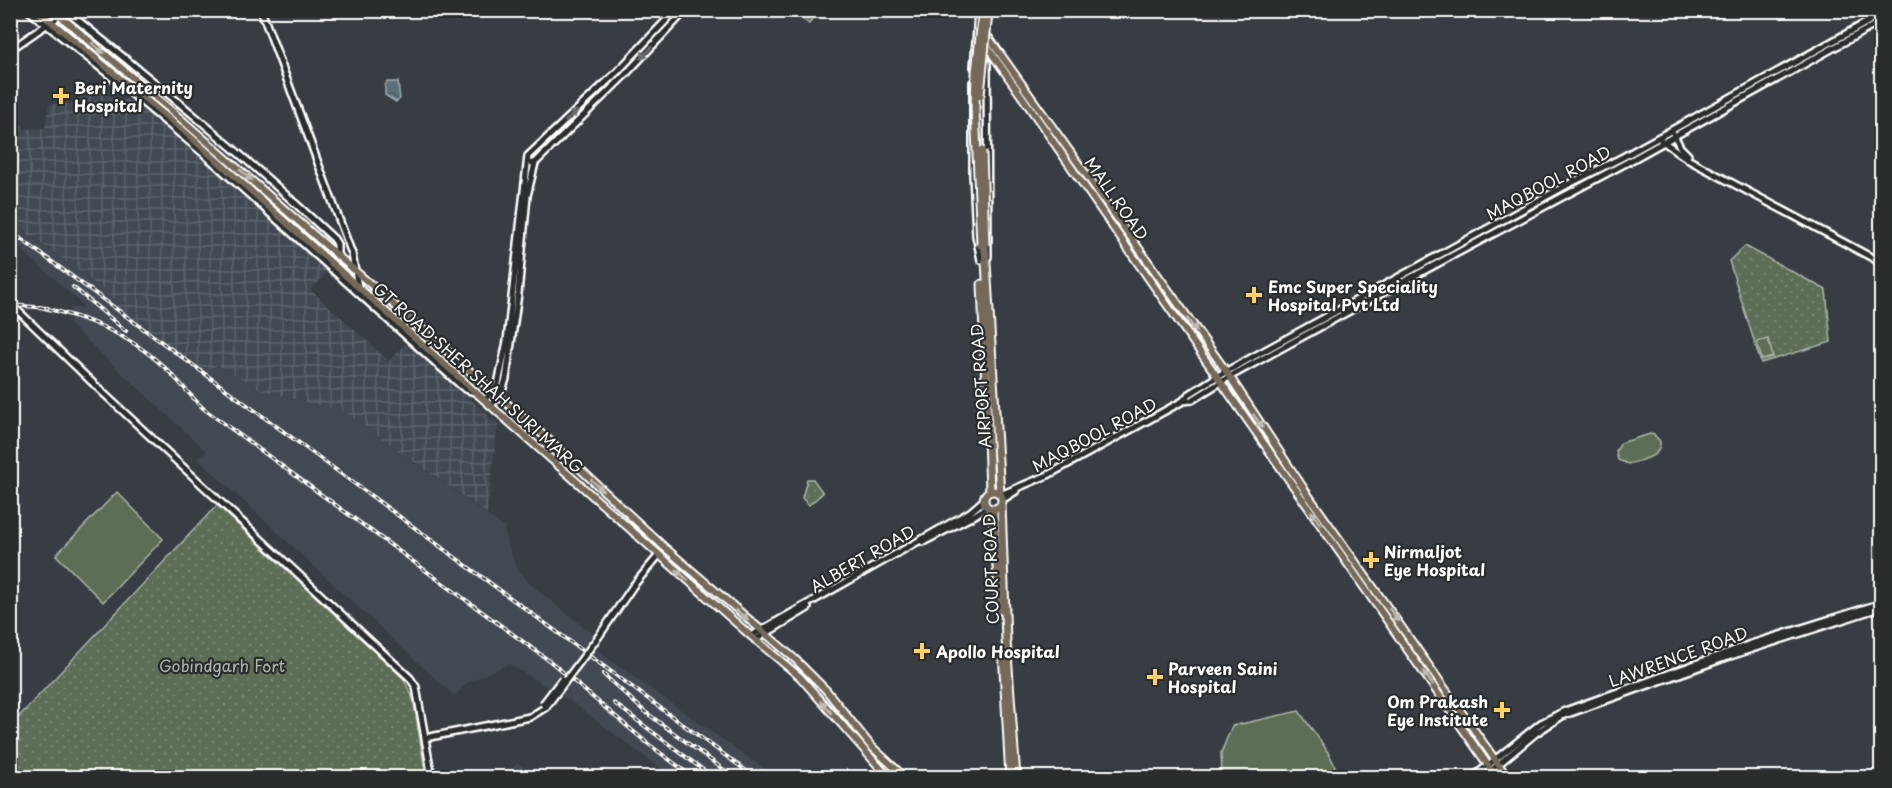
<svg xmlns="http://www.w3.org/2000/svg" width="1892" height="788" font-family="'Playpen Sans',sans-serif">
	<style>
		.built { fill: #424852 }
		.industrial { fill: url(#industrial-grid) }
		.grass { fill: url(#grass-dots); stroke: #aeb6aa; stroke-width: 1.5 }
		.garden { fill: #5d6d56; stroke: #aeb6aa; stroke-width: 1.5 }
		.water { fill: url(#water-waves); stroke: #9caab0; stroke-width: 1.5 }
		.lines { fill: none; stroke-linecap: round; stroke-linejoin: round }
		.secondary-casing { stroke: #fff; stroke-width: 10 }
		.primary-casing { stroke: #fff; stroke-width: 10 }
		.highway-casing { stroke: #fff; stroke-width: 11 }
		.secondary { stroke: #2a2d2e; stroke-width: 5 }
		.primary { stroke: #746a5a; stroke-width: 6 }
		.highway { stroke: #746a5a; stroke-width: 7 }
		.rail-casing { stroke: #fff; stroke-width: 4 }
		.rail { stroke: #2a2d2e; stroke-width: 1.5; stroke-dasharray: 4.5; stroke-linecap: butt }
		.secondary-bridge-casing { stroke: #fff; stroke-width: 10; stroke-linecap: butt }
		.highway-bridge-casing { stroke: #fff; stroke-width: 11; stroke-linecap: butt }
		.secondary-bridge { stroke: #2a2d2e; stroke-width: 5 }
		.highway-bridge { stroke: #746a5a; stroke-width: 7 }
		.oneway { fill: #c0bcb5 }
		.oneway2 { fill: #6a6c6d }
		.poi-dot { fill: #ffd166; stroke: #2a2d2e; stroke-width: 2 }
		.labels { text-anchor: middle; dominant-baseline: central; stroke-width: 4.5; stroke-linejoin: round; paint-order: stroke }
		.poi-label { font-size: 16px; font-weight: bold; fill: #fff; stroke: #2a2d2e; text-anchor: start }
		.street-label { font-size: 16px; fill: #fff; stroke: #2a2d2e }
		.park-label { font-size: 16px; fill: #aeb6aa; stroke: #2a2d2e }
	</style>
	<defs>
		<pattern id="industrial-grid" width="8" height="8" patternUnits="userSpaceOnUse" patternTransform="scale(1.5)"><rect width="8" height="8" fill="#424852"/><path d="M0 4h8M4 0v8" fill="none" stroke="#5e636c"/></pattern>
		<pattern id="grass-dots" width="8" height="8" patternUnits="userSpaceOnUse" patternTransform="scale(1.5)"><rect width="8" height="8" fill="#5d6d56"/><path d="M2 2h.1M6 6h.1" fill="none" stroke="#75836f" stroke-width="1.8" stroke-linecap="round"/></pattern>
		<pattern id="water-waves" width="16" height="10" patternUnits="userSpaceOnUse" patternTransform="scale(1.5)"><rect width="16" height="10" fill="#5a717c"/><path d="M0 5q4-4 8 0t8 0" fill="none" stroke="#525b5f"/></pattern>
	</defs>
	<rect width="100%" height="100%" fill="#383d43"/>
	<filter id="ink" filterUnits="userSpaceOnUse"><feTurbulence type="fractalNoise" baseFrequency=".0167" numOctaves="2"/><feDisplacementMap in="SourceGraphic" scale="12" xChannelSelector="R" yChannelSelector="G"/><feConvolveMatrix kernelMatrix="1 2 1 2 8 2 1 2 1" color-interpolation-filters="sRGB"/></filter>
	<g filter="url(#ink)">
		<path class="built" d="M 19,228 L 117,299 L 116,306 L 263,391 L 345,412 L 504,527 L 507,543 L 515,564 L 530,584 L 593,634 L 586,643 L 776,777 L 672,777 L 569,700 L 509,664 L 469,682 L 454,696 L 197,458 L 207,452 L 70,325 L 71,308 L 83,308 L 81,303 L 11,240 L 11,235 Z"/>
		<path class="industrial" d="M 80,89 L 137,102 L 329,271 L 311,290 L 389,361 L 407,342 L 498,424 L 487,514 L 345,412 L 263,391 L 218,365 L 203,370 L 116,306 L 116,299 L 11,221 L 11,111 L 25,129 L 45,128 L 49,104 L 79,103 Z
			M 518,763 L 532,777 L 492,777 L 506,775 Z"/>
		<path class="grass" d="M 1745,246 L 1826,290 L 1831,342 L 1761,363 L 1729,261 Z
			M 807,479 L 813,479 L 823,493 L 809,505 L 802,498 Z
			M 217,505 L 403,678 L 413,698 L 426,777 L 11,777 L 11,725 Z"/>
		<path class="garden" d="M 797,11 L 806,11 L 814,16 L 809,24 L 795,14 Z
			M 1768,339 L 1773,357 L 1762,360 L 1757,342 Z
			M 1650,434 L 1654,435 L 1660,441 C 1662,458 1641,460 1628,464 L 1618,460 L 1616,451 L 1621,443 Z
			M 117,492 L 163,539 L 103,602 L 56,555 Z
			M 1299,711 C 1312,731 1334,754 1338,777 L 1222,777 L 1221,753 L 1232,726 Z"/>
		<path class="water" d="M 387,82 L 398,82 L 400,99 L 396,102 L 385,95 L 385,86 Z"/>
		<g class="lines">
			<g class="secondary-casing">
				<path id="secondary" d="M 28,10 L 107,73 L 203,153 L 458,383 L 465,389 L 474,392
					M 65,10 C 157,84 249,159 334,239 L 337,244 L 337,256
					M 261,10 L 352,254 L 358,287
					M 10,50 L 68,10
					M 987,62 L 988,257
					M 974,67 L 977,29
					M 973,82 L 973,175 L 976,236 L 981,260
					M 1673,133 L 1680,147 L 1688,155
					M 1661,140 L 1689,160 L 1882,263
					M 532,163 L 535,163 L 624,76 L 686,10
					M 10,303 L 99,389 L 410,678 L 416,687 L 432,778
					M 485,400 L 498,384 L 507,341 L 528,156 L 618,71 L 676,10
					M 1183,401 L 1188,395 L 1218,376 L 1567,185 L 1623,157 L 1882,14
					M 491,406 L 503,388 L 506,379 L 518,294 L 527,196 L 535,163
					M 1000,495 L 1048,475 L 1183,401 L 1192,400 L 1229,377 L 1371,299 L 1626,163 L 1882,21
					M 1002,500 L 1016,491
					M 923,542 L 975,515 L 987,507
					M 599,636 L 633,586 L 659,555
					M 751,636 L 970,512 L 984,500
					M 755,640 L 808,608
					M 425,738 L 530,717 L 546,707
					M 1472,778 L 1541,723 L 1565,711 L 1748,645 L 1882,603
					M 1482,778 L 1536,733 L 1562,716 L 1727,657 L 1882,607"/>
			</g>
			<g class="primary-casing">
				<path id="primary" d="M 37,10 L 185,132 L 491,406 L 751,636 L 800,677 L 889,778
					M 53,10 L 180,118 L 550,441 L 663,546 L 795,659 L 826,690 L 871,746 L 898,771 L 908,778
					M 978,10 L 977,29 L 988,48 L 1497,778
					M 989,38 L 1226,371 L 1306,492 L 1508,778"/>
			</g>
			<g class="highway-casing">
				<path id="highway" d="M 985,245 L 1000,494
					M 982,284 L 990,491
					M984 500a9 9 0 1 1 18 0a9 9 0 1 1-18 0Z
					M 1001,504 L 1006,640 L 1016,778
					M 993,509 L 1000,610
					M 1003,651 L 1010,778"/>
			</g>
			<use href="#secondary" class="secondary"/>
			<use href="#primary" class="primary"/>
			<use href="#highway" class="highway"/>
			<g class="rail-casing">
				<path id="rail" d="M 10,231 L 756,778
					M 73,287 L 126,331
					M 10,305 L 48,308
					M 40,307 C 85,317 127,333 162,365 C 177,378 189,395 204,409 L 551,662 L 647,743 L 694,778
					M 603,674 L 644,711 L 735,778
					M 614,703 L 714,778"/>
			</g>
			<use href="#rail" class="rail"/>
			<g class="secondary-bridge-casing">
				<path id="secondary-bridge" d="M 543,704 L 562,679
					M 546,707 L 599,636"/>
			</g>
			<g class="highway-bridge-casing">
				<path id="highway-bridge" d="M 980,95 L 988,13
					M 982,151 L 985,245
					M 981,245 L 975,108 L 976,72 L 983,10"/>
			</g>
			<use href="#secondary-bridge" class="secondary-bridge"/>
			<use href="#highway-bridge" class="highway-bridge"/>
		</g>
		<defs><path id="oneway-solid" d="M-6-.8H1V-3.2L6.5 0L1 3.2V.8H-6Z" transform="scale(1.5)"/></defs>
		<g class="oneway">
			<use href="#oneway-solid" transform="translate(98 48) rotate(39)"/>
			<use href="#oneway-solid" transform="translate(246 175) rotate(41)"/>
			<use href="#oneway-solid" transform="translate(1192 325) rotate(54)"/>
			<use href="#oneway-solid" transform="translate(1258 421) rotate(55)"/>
			<use href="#oneway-solid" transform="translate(597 485) rotate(43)"/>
			<use href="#oneway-solid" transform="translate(1316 518) rotate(-126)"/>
			<use href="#oneway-solid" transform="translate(682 575) rotate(-138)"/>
			<use href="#oneway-solid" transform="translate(742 615) rotate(40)"/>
			<use href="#oneway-solid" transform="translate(1394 615) rotate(54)"/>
			<use href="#oneway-solid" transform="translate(1428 678) rotate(-125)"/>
			<use href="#oneway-solid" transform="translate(826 707) rotate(-131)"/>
		</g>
		<g class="oneway2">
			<use href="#oneway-solid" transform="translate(646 53) rotate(133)"/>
			<use href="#oneway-solid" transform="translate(571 116) rotate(-44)"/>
		</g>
	</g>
	<g class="poi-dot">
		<path d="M58 87h6v6h6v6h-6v6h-6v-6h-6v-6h6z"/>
		<path d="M1251 286h6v6h6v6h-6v6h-6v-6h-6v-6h6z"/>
		<path d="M1368 551h6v6h6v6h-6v6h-6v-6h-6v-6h6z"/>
		<path d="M919 642h6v6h6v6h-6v6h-6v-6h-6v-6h6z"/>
		<path d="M1152 668h6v6h6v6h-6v6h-6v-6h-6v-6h6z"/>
		<path d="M1499 701h6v6h6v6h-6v6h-6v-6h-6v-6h6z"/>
	</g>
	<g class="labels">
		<g class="poi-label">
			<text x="74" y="87">Beri Maternity<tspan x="74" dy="18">Hospital</tspan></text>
			<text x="1268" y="286">Emc Super Speciality<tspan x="1268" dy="18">Hospital Pvt Ltd</tspan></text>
			<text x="1384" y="551">Nirmaljot<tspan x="1384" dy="18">Eye Hospital</tspan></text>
			<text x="936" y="651">Apollo Hospital</text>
			<text x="1168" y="668">Parveen Saini<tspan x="1168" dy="18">Hospital</tspan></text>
			<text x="1488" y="701" text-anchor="end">Om Prakash<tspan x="1488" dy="18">Eye Institute</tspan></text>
		</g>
		<g class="street-label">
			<text transform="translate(1548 182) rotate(-28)">MAQBOOL ROAD</text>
			<text transform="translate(1117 198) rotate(55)">MALL ROAD</text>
			<text transform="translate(479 377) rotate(42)">GT ROAD;SHER SHAH SURI MARG</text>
			<text transform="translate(980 386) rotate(-94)">AIRPORT ROAD</text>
			<text transform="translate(1094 434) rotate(-28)">MAQBOOL ROAD</text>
			<text transform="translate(862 558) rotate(-30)">ALBERT ROAD</text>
			<text transform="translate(990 569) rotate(-92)">COURT ROAD</text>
			<text transform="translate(1678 656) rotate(-20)">LAWRENCE ROAD</text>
		</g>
		<g class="park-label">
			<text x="222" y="665">Gobindgarh Fort</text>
		</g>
	</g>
	<rect width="1892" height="788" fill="none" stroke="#2a2d2e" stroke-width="36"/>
	<rect x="18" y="18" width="1856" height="752" fill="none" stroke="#fff" stroke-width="2" filter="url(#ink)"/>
</svg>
